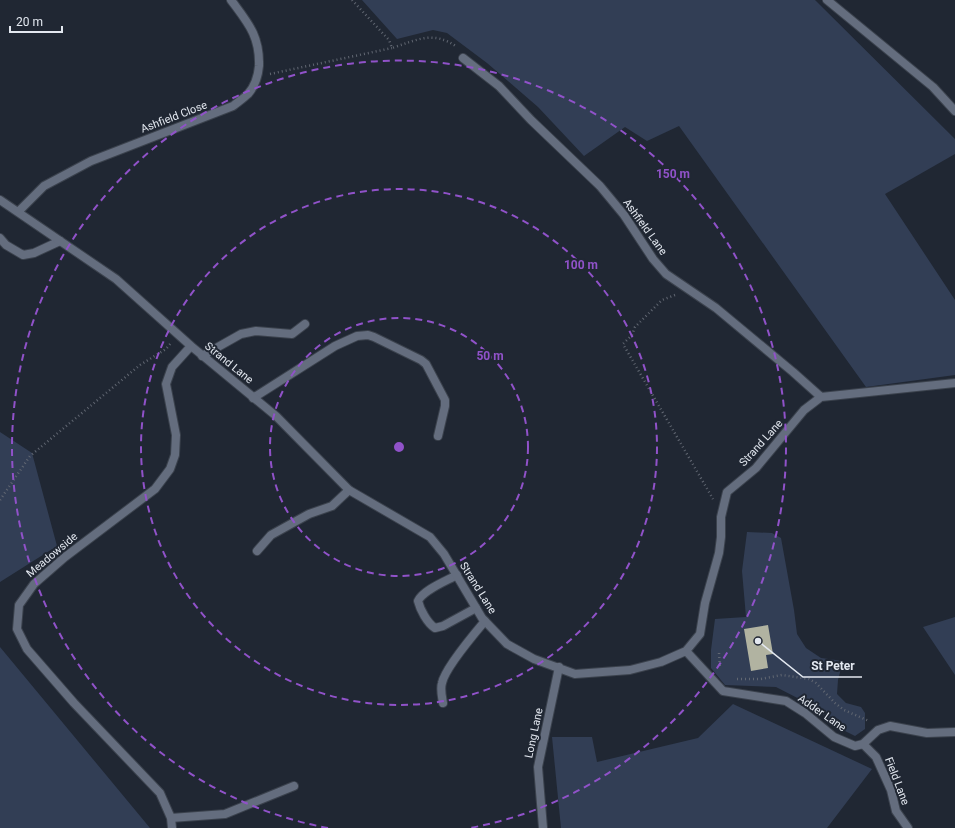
<svg xmlns="http://www.w3.org/2000/svg" width="955" height="828" font-family="Roboto,sans-serif">
	<style>
		.green { fill: #323e55 }
		.building { fill: #b1b3a1 }
		.lines { fill: none; stroke-linecap: round; stroke-linejoin: round }
		.service-casing { stroke: #3b424d; stroke-width: 10 }
		.minor-casing { stroke: #3b424d; stroke-width: 10 }
		.path { stroke: #616772; stroke-width: 2.5; stroke-dasharray: 1 3; stroke-linecap: butt }
		.service { stroke: #646d7e; stroke-width: 8 }
		.minor { stroke: #646d7e; stroke-width: 8 }
		.ring { fill: none; stroke: #9052c9; stroke-width: 2; stroke-dasharray: 7 5 }
		.labels { text-anchor: middle; dominant-baseline: central; stroke-width: 4; stroke-linejoin: round; paint-order: stroke }
		.street-label { font-size: 11px; fill: #e3e8f0; stroke: #202733 }
		.centre { fill: #9052c9; stroke: #202733; stroke-width: 2 }
		.ring-label { font-size: 12px; text-anchor: middle; font-weight: bold; fill: #9052c9; stroke: #202733; stroke-width: 4; stroke-linejoin: round; paint-order: stroke }
		.leader { fill: none; stroke: #e3e8f0; stroke-width: 1.5 }
		.callout-dot { fill: #e3e8f0; stroke: #202733; stroke-width: 1.5 }
		.callout-label { font-size: 12px; text-anchor: middle; font-weight: bold; fill: #e3e8f0; stroke: #202733; stroke-width: 4; stroke-linejoin: round; paint-order: stroke }
	</style>
	<rect width="100%" height="100%" fill="#202733"/>
	<path class="green" d="M 362,0 L 815,0 L 955,139 L 955,154 L 885,194 L 955,300 L 955,375 L 866,387 L 679,126 L 647,141 L 625,127 L 584,156 L 538,107 L 487,63 L 447,33 L 433,30 L 397,39 Z
		M 0,432 L 32,453 L 57,546 L 0,582 Z
		M 747,532 L 772,533 L 781,538 L 794,610 L 797,634 L 806,648 L 821,658 L 843,661 L 838,680 L 837,694 L 846,703 L 861,707 L 865,713 L 865,729 L 855,736 L 839,728 L 813,706 L 776,687 L 725,685 L 711,668 L 711,650 L 715,619 L 746,617 L 742,571 Z
		M 955,617 L 955,675 L 923,627 Z
		M 0,647 L 150,828 L 0,828 Z
		M 733,704 L 872,769 L 827,828 L 561,828 L 552,737 L 592,737 L 597,762 L 698,738 Z"/>
	<path class="building" d="M 768,625 L 773,654 L 766,655 L 768,668 L 751,671 L 744,629 Z"/>
	<g class="lines">
		<g class="service-casing">
			<path id="service" d="M 0,238 L 6,245 L 23,255 L 34,253 L 60,241
				M 202,356 L 241,334 L 256,331 L 292,334 L 305,324
				M 253,398 L 335,346 L 357,336 L 368,335 L 374,337 L 421,360 L 426,364 L 445,400 L 445,406 L 438,436
				M 257,551 L 271,535 L 309,514 L 332,506 L 349,490
				M 457,575 C 446,581 423,590 418,601 C 420,609 427,623 435,628 L 443,626 L 476,608
				M 443,703 C 442,697 440,689 442,683 C 445,668 474,634 485,621"/>
		</g>
		<g class="minor-casing">
			<path id="minor" d="M 827,0 L 933,87 L 955,111
				M 463,58 L 499,86 L 531,120 L 600,186 L 624,215 L 653,259 L 666,274 L 716,308 L 793,372 L 821,397
				M 0,200 L 116,279 L 191,346 L 276,416 L 349,490 L 430,537 L 444,554 L 482,618 L 507,644 L 534,659 L 575,674 L 630,670 L 661,662 L 686,651 L 700,634 L 705,603 L 719,553 L 721,537 L 721,517 L 727,492 L 756,468 L 804,410 L 821,397 L 955,383
				M 18,212 L 44,186 L 91,161 L 233,106 C 238,102 244,98 248,94 C 255,86 258,77 259,66 C 260,36 248,23 231,0
				M 686,651 L 723,691 L 786,701 L 805,713 L 834,737 L 855,746 L 863,744 L 878,730 L 890,726 L 927,733 L 955,732
				M 863,744 L 876,757 L 891,790 L 896,811 L 908,828
				M 171,818 L 225,814 L 294,786
				M 172,828 L 171,818 L 160,793 L 74,703 L 27,649 L 17,629 L 19,605 L 34,584 L 65,557 L 155,489 L 170,469 L 175,455 L 176,435 L 166,384 L 172,367 L 191,346
				M 543,828 L 538,767 L 559,667"/>
		</g>
		<path class="path" d="M 352,0 L 389,40 L 392,48 C 417,40 433,30 457,47
			M 270,74 L 392,48
			M 675,295 L 662,300 L 635,327 L 632,335 L 623,344 L 713,499
			M 0,500 L 30,456 L 140,365 L 166,349 L 171,343
			M 719,653 L 720,669
			M 737,679 L 761,679 L 782,675 L 809,679 L 816,683 L 835,703 L 844,710 L 869,721"/>
		<use href="#service" class="service"/>
		<use href="#minor" class="minor"/>
	</g>
	<g class="ring">
		<circle cx="399" cy="447" r="129"/>
		<circle cx="399" cy="447" r="258"/>
		<path d="M328 828A387 387 0 1 1 470 828"/>
	</g>
	<g class="labels">
		<g class="street-label">
			<text transform="translate(174 117) rotate(-21)">Ashfield Close</text>
			<text transform="translate(645 227) rotate(54)">Ashfield Lane</text>
			<text transform="translate(229 363) rotate(39)">Strand Lane</text>
			<text transform="translate(761 443) rotate(-48)">Strand Lane</text>
			<text transform="translate(52 555) rotate(-40)">Meadowside</text>
			<text transform="translate(478 588) rotate(58)">Strand Lane</text>
			<text transform="translate(822 713) rotate(35)">Adder Lane</text>
			<text transform="translate(534 733) rotate(-78)">Long Lane</text>
			<text transform="translate(897 781) rotate(69)">Field Lane</text>
		</g>
	</g>
	<circle cx="399" cy="447" r="6" class="centre"/>
	<g class="ring-label">
		<text x="673" y="178">150 m</text>
		<text x="581" y="269">100 m</text>
		<text x="490" y="360">50 m</text>
	</g>
	<path class="leader" d="M758 641L803 677H862"/>
	<circle class="callout-dot" cx="758" cy="641" r="4"/>
	<g class="callout-label">
		<text x="833" y="670">St Peter</text>
	</g>
	<path d="M10 26v6h52v-6" fill="none" stroke="#e3e8f0" stroke-width="2"/>
	<text x="16" y="26" font-size="12" fill="#e3e8f0" stroke="#202733" stroke-width="3" paint-order="stroke">20 m</text>
</svg>
